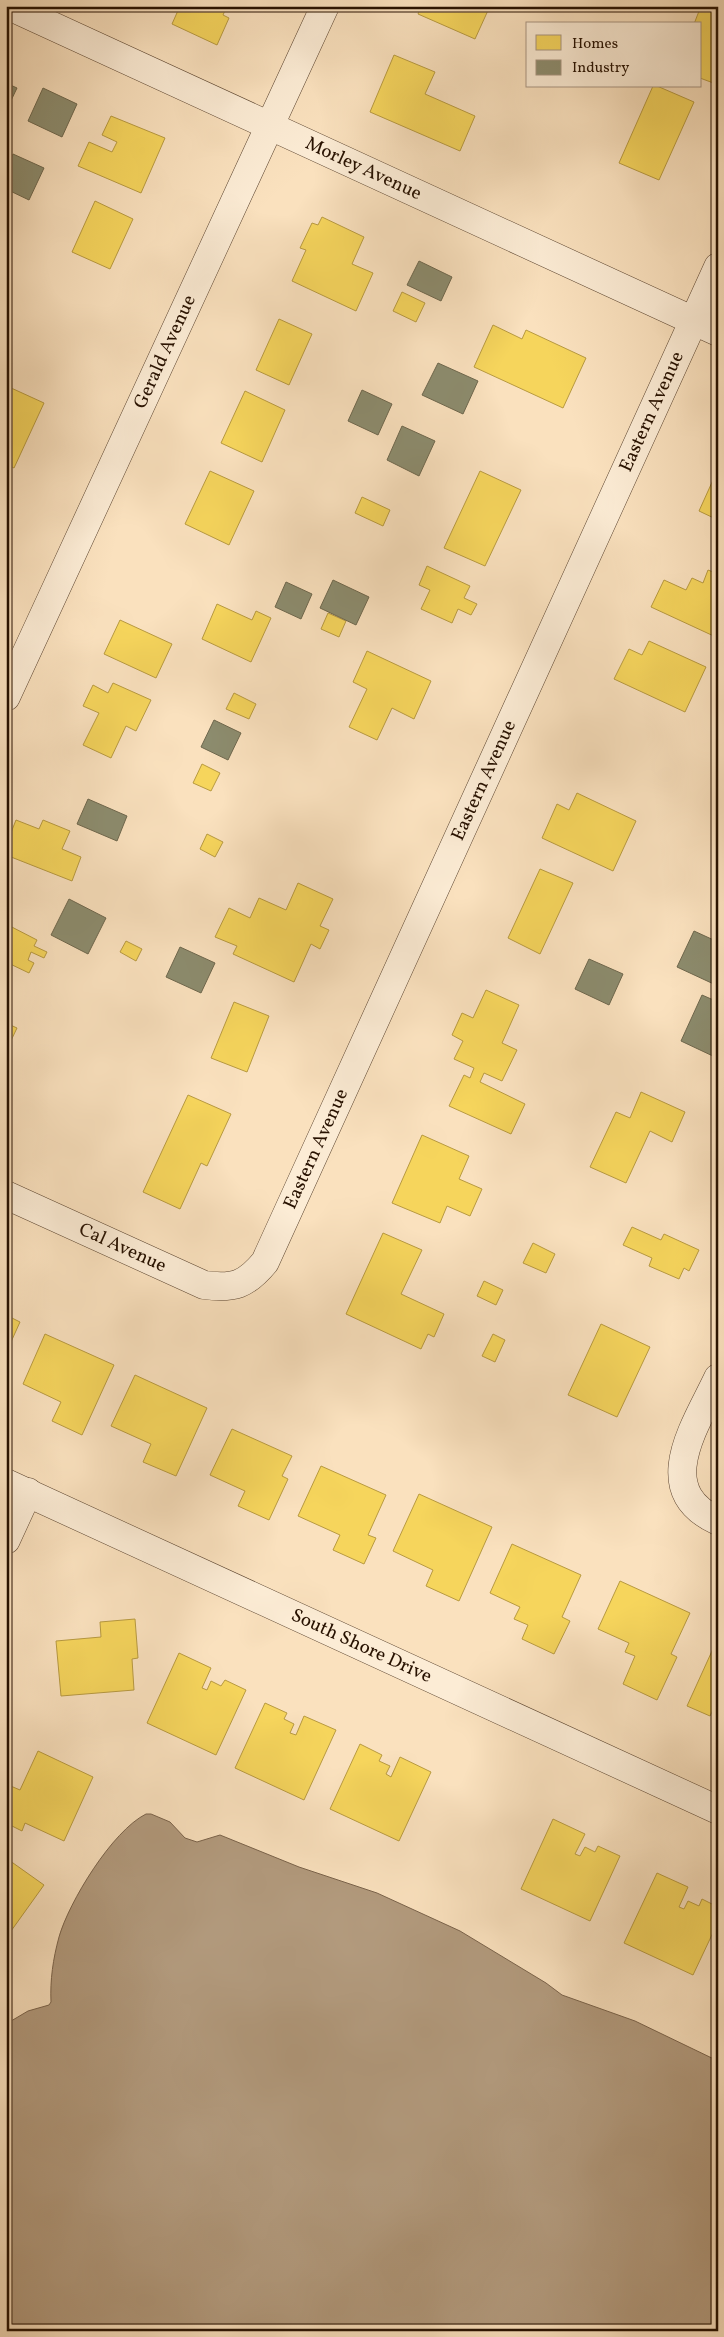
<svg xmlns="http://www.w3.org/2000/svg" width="724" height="2337" font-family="Vollkorn,serif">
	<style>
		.water { fill: #b29a7d; stroke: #7a634b }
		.homes { fill: #f6d55c; stroke: #b89a40 }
		.industry { fill: #8c8c6e; stroke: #6e674d }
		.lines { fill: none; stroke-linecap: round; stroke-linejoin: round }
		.minor-casing { stroke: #5c4530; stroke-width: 29 }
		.minor { stroke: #fcecd5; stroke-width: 28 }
		.labels { text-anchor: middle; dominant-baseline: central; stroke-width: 5; stroke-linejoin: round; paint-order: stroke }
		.street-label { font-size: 19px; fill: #271100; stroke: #fcecd5 }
	</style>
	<rect width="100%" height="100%" fill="#fae1be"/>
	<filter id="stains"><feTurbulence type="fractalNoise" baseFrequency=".004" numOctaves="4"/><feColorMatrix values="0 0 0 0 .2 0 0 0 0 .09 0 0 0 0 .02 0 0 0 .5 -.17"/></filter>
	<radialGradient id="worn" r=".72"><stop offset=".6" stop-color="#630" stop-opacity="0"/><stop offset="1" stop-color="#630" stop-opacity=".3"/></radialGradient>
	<path class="water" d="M 146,1814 L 151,1814 L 170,1822 L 185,1838 L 197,1842 L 220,1835 L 299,1867 L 377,1893 L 460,1931 L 546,1983 L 562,1995 L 635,2021 L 718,2061 L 718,2331 L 6,2331 L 6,2024 L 28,2011 L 49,2005 L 51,2002 C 50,1980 53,1959 59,1937 C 69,1902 112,1831 146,1814 Z"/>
	<path class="homes" d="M 180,6 L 227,6 L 223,15 L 229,18 L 217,45 L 172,24 Z
		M 421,6 L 490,6 L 475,39 L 418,14 Z
		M 701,6 L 718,6 L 718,79 L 716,84 L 700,78 L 700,24 L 694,24 Z
		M 394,55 L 435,72 L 425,94 L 475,116 L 460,151 L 370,112 Z
		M 653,86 L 657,86 L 694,102 L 659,180 L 619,163 Z
		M 111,116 L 165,138 L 141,193 L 78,166 L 89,142 L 112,152 L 117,142 L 102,135 Z
		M 95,201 L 133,219 L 110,269 L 72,252 Z
		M 322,217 L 364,237 L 352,264 L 373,273 L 356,311 L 292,281 L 306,250 L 300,248 L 312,223 L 318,225 Z
		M 402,292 L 425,303 L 416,322 L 393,311 Z
		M 279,319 L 312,334 L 289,385 L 256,370 Z
		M 493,325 L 522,339 L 526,330 L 586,358 L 563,408 L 474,367 Z
		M 9,387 L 44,403 L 14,468 L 6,464 L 6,394 Z
		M 245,391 L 285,410 L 262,462 L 221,443 Z
		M 718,469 L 718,520 L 699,511 Z
		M 210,471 L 254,491 L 229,545 L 185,524 Z
		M 480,471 L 521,490 L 485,566 L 444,548 Z
		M 362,497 L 390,510 L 383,526 L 355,513 Z
		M 427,566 L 470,586 L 464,598 L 477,604 L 471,615 L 458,609 L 452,623 L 421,609 L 430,590 L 419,585 Z
		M 708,570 L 718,574 L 718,638 L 651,607 L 664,580 L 686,590 L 692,578 L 703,583 Z
		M 217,604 L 252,620 L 256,611 L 271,618 L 251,662 L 202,639 Z
		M 328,613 L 346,621 L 339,637 L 321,629 Z
		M 120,620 L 172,644 L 156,678 L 104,654 Z
		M 649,641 L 706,667 L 685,712 L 614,679 L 629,649 L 642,655 Z
		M 367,651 L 431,681 L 414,719 L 392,708 L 377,740 L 349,727 L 367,689 L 353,682 Z
		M 113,683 L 151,700 L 136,731 L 126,726 L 111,758 L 83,745 L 99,713 L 83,706 L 93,685 L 108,693 Z
		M 234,693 L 256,704 L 249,719 L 226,709 Z
		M 202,764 L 220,773 L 211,791 L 193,783 Z
		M 577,793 L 636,821 L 613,871 L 542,838 L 557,804 L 569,810 Z
		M 16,820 L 39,829 L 43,820 L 70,831 L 62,849 L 81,857 L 72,881 L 6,855 L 6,845 Z
		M 207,834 L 223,842 L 215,857 L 200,849 Z
		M 540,869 L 573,883 L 540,954 L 508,938 Z
		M 298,883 L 333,899 L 320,926 L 329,930 L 320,949 L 311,944 L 294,982 L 233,954 L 237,946 L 215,937 L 229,908 L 250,918 L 259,898 L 286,910 Z
		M 6,924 L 37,940 L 34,946 L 47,952 L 44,958 L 31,952 L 28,960 L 34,963 L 29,973 L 6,962 Z
		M 126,941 L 142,949 L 136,961 L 120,952 Z
		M 486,990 L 519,1005 L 502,1043 L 517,1050 L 502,1081 L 484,1073 L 480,1082 L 525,1104 L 511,1134 L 449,1106 L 464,1075 L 470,1078 L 474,1068 L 454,1059 L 463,1041 L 452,1035 L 462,1013 L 473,1018 Z
		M 234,1002 L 269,1016 L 247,1072 L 211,1058 Z
		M 6,1023 L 17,1028 L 6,1051 Z
		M 641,1092 L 685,1112 L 672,1142 L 650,1131 L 626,1183 L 590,1167 L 616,1112 L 630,1118 Z
		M 188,1095 L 231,1114 L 207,1166 L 201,1163 L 180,1209 L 143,1192 Z
		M 422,1135 L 469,1156 L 459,1179 L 482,1189 L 470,1216 L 447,1206 L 440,1223 L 392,1203 Z
		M 632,1227 L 661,1240 L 664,1234 L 699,1250 L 689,1271 L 684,1268 L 679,1279 L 649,1266 L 652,1258 L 623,1245 Z
		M 383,1233 L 422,1250 L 401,1294 L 444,1314 L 434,1337 L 428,1334 L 421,1349 L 346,1314 Z
		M 533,1243 L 555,1254 L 546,1273 L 523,1263 Z
		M 484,1281 L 503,1290 L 496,1305 L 477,1296 Z
		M 6,1315 L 20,1322 L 6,1353 Z
		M 601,1324 L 650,1347 L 617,1417 L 568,1395 Z
		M 45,1334 L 114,1365 L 82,1435 L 52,1421 L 61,1402 L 23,1384 Z
		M 493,1334 L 505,1340 L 495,1362 L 482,1356 Z
		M 135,1375 L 207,1408 L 176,1476 L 143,1462 L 151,1444 L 111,1426 Z
		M 232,1429 L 292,1456 L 282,1476 L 288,1479 L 269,1520 L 238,1506 L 245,1491 L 210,1475 Z
		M 321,1466 L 386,1495 L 368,1535 L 376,1538 L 364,1564 L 333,1550 L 340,1535 L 298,1516 Z
		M 419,1494 L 492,1527 L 459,1601 L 426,1586 L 433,1570 L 393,1551 Z
		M 512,1544 L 581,1575 L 562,1617 L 570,1621 L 554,1654 L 522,1639 L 528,1625 L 514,1619 L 520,1607 L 490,1593 Z
		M 620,1581 L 690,1613 L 671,1654 L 677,1657 L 657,1700 L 623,1684 L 635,1656 L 625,1652 L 629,1643 L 598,1629 Z
		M 135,1619 L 138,1658 L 132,1659 L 134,1690 L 61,1696 L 56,1641 L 101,1637 L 100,1622 Z
		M 717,1640 L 718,1710 L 714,1708 L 710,1716 L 687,1706 Z
		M 179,1653 L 211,1668 L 202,1688 L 207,1690 L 211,1681 L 221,1686 L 225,1680 L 246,1690 L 216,1755 L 147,1723 Z
		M 265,1703 L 287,1713 L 284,1719 L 294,1724 L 290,1733 L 296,1735 L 304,1716 L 336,1730 L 304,1800 L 235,1768 Z
		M 360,1744 L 382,1755 L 379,1761 L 390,1766 L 386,1774 L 391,1777 L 400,1757 L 431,1772 L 399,1841 L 330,1809 Z
		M 38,1751 L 93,1777 L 64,1841 L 25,1823 L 22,1831 L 6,1823 L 6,1784 L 20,1790 Z
		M 553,1819 L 585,1834 L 575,1854 L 580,1856 L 585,1847 L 595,1852 L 598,1846 L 620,1856 L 590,1921 L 521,1889 Z
		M 6,1858 L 44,1885 L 6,1938 Z
		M 657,1873 L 688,1887 L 679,1907 L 684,1909 L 688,1901 L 699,1906 L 702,1899 L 718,1907 L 718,1922 L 693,1975 L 624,1943 Z"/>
	<path class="industry" d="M 6,83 L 17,88 L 6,111 Z
		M 43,88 L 77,104 L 62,137 L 28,121 Z
		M 13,154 L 44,168 L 29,200 L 6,189 L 6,169 Z
		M 419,261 L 452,277 L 441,301 L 407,285 Z
		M 438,363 L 478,381 L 463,414 L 422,395 Z
		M 362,390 L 392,404 L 378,435 L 348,421 Z
		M 402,426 L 435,441 L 419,476 L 387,460 Z
		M 333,580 L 369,597 L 356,625 L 320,608 Z
		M 286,582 L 312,594 L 301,619 L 275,607 Z
		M 214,720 L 241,733 L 228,760 L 201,747 Z
		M 88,799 L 127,816 L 117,841 L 77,824 Z
		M 69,899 L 106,918 L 88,954 L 51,935 Z
		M 694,931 L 718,942 L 718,986 L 677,967 Z
		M 180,947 L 215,963 L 201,993 L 166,977 Z
		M 589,959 L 623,974 L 609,1005 L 575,989 Z
		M 702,995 L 718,1002 L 718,1051 L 715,1057 L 681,1041 Z"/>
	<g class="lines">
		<g class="minor-casing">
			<g id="minor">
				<path id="s1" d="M 9,6 L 718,332"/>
				<path id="s2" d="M 6,697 L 325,6"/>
				<path id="s3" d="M 6,1195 L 204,1285 C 234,1289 246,1285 265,1262 L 718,267"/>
				<path d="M 718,1378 C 696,1425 650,1490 718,1521"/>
				<path id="s4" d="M 6,1483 L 718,1810"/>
				<path d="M 6,1540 L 28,1492"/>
			</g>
		</g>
		<use href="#minor" class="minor"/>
	</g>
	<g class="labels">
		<g class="street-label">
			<text stroke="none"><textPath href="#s1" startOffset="390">Morley Avenue</textPath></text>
			<text stroke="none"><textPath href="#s2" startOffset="380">Gerald Avenue</textPath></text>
			<text stroke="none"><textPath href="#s3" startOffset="1221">Eastern Avenue</textPath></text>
			<text stroke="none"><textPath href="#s3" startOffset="816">Eastern Avenue</textPath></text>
			<text stroke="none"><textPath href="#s3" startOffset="411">Eastern Avenue</textPath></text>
			<text stroke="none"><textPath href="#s3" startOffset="128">Cal Avenue</textPath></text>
			<text stroke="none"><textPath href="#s4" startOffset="391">South Shore Drive</textPath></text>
		</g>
	</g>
	<rect width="724" height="2337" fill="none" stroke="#fae1be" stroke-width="25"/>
	<rect x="8" y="8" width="709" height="2322" fill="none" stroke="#271100" stroke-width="2.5"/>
	<rect x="12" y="12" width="699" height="2312" fill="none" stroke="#271100"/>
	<rect x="526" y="22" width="175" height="65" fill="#fcecd5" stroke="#a79480"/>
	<rect x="536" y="35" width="25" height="15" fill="#f6d55c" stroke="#a79480"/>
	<text x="572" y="48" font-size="15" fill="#271100">Homes</text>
	<rect x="536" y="60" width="25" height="15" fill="#8c8c6e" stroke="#a79480"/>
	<text x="572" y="72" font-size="15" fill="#271100">Industry</text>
	<rect width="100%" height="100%" filter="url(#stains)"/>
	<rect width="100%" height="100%" fill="url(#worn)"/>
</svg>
